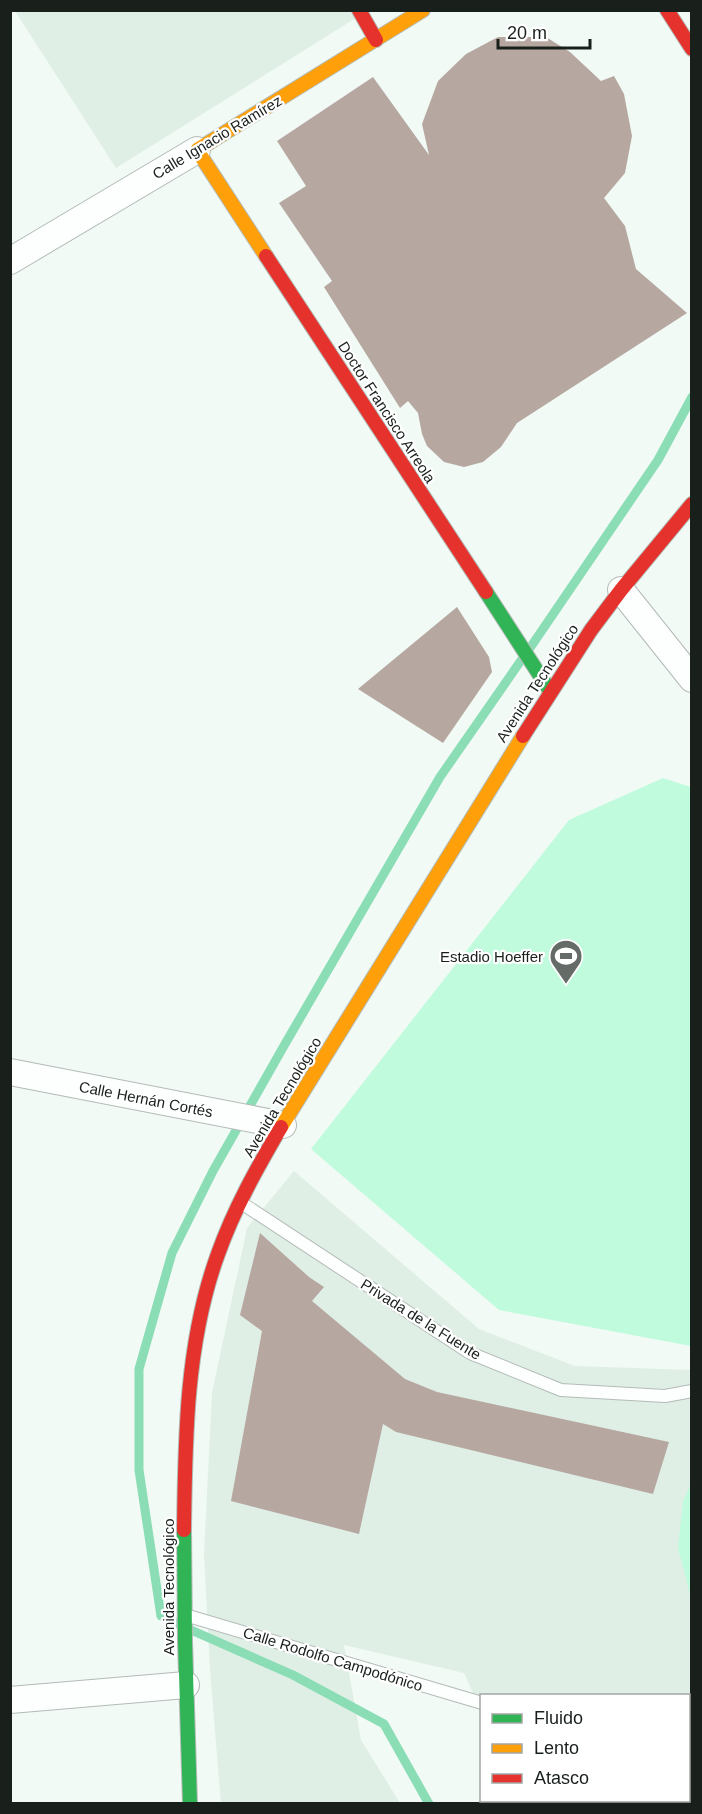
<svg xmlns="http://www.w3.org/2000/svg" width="702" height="1814" font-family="Arial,sans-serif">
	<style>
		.built { fill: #dfefe6 }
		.green { fill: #c0fbdd }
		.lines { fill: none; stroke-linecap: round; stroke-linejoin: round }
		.stream { stroke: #8bddb6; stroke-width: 9 }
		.building { fill: #b6a8a1 }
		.lane-casing { stroke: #b3bbb7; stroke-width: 14 }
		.street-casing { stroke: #b3bbb7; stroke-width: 28 }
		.fast-casing { stroke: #b3bbb7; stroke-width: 16 }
		.slow-casing { stroke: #b3bbb7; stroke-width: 16 }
		.jam-casing { stroke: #b3bbb7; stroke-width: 16 }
		.lane { stroke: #fdfefe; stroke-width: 12 }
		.street { stroke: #fdfefe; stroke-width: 26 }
		.fast { stroke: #30b455; stroke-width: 14 }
		.slow { stroke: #ff9f0a; stroke-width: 14 }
		.jam { stroke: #e5322d; stroke-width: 14 }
		.labels { text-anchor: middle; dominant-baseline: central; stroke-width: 4.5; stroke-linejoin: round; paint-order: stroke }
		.street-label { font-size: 15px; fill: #19201c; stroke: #fff }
		.poi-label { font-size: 15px; fill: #19201c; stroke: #fff; text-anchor: end }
	</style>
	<rect width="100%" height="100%" fill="#f1faf5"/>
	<path class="built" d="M 15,11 L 367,11 L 116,168 Z
		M 294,1171 L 479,1329 L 575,1366 L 691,1370 L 691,1803 L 524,1804 L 523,1801 L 688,1800 L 688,1696 L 482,1696 L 481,1711 L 464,1673 L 344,1645 L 361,1740 L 400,1803 L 221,1804 L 210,1670 L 204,1554 L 212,1393 L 247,1228 Z"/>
	<path class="green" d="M 663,778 L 691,787 L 691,1346 L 499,1310 L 311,1149 L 569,820 Z
		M 691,1484 L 692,1598 L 691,1598 L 678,1548 L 683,1501 Z"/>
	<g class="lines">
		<path class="stream" d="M 530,648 L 658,460 L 692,397
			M 178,1624 L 161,1616 L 139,1470 L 139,1369 L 172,1253 L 213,1171 L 285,1044 L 440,777 L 522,659
			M 191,1630 L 293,1675 L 384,1724 L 429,1804"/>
	</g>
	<path class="building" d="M 498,37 L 546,37 L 570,52 L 601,81 L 614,76 L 624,94 L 632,136 L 625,173 L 604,198 L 625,226 L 636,269 L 687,313 L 517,423 L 501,447 L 483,462 L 464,467 L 444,462 L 427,446 L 422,434 L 418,413 L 408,401 L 400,408 L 324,287 L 332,281 L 279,203 L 306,186 L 277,141 L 373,77 L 429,155 L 422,124 L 438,81 L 466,54 Z
		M 457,607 L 489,657 L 492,672 L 443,743 L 358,689 Z
		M 260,1233 L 309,1277 L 324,1287 L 312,1301 L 405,1379 L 437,1392 L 669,1442 L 653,1494 L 396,1432 L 383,1424 L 359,1534 L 231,1501 L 262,1331 L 240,1315 Z"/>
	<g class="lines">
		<g class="lane-casing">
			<path id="lane" d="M 240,1202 L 470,1353 L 561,1390 L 665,1396 L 692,1391
				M 185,1615 L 482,1703
				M 688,1752 L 692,1753"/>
		</g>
		<g class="street-casing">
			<path id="street" d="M 10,261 L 197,150
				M 621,590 L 692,679
				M 10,1072 L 283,1125
				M 10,1700 L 186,1685"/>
		</g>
		<g class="fast-casing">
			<path id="fast" d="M 486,592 L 550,691
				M 184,1530 L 185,1641 L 190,1804"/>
		</g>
		<g class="slow-casing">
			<path id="slow" d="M 266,256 L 197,150 L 423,10
				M 281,1127 L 523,736"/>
		</g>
		<g class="jam-casing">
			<path id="jam" d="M 359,10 L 376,40
				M 667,10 L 692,49
				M 266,256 L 486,592
				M 523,736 L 591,630 L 621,590 L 692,504
				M 184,1530 C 185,1439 186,1341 218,1254 C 234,1209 257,1168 281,1127"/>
		</g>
		<use href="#lane" class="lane"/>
		<use href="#street" class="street"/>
		<use href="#fast" class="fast"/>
		<use href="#slow" class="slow"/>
		<use href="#jam" class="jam"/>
	</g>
	<defs>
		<g id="stadium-pin" transform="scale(1.725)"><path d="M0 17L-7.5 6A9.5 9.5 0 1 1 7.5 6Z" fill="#656c68" stroke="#fff"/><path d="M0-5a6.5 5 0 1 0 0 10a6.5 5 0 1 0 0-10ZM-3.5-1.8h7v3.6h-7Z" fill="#fff"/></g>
	</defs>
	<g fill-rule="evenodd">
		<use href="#stadium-pin" x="566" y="956"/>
	</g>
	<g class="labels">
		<g class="street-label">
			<text transform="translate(217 137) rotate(-31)">Calle Ignacio Ramírez</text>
			<text transform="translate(387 412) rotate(57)">Doctor Francisco Arreola</text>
			<text transform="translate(537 683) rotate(-57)">Avenida Tecnológico</text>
			<text transform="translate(282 1097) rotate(-59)">Avenida Tecnológico</text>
			<text transform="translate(146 1099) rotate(11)">Calle Hernán Cortés</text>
			<text transform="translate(421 1319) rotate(32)">Privada de la Fuente</text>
			<text transform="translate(168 1587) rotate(-90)">Avenida Tecnológico</text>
			<text transform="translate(333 1659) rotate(17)">Calle Rodolfo Campodónico</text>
		</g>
		<g class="poi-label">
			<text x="543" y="956">Estadio Hoeffer</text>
		</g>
	</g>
	<rect width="702" height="1814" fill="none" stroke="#19201c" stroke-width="24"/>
	<rect x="480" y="1694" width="210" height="108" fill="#ffffff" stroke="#a3a6a4" stroke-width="1.5"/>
	<rect x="492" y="1714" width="30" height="9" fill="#30b455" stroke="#a3a6a4" stroke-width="1.5"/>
	<text x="534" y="1724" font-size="18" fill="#19201c">Fluido</text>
	<rect x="492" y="1744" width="30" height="9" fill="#ff9f0a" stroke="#a3a6a4" stroke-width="1.5"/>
	<text x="534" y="1754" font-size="18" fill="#19201c">Lento</text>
	<rect x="492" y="1774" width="30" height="9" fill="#e5322d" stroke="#a3a6a4" stroke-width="1.5"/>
	<text x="534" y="1784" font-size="18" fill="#19201c">Atasco</text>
	<path d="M498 39v9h92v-9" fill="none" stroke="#19201c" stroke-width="3"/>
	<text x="507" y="39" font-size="18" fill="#19201c" stroke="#ffffff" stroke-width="4.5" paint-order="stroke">20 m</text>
</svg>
